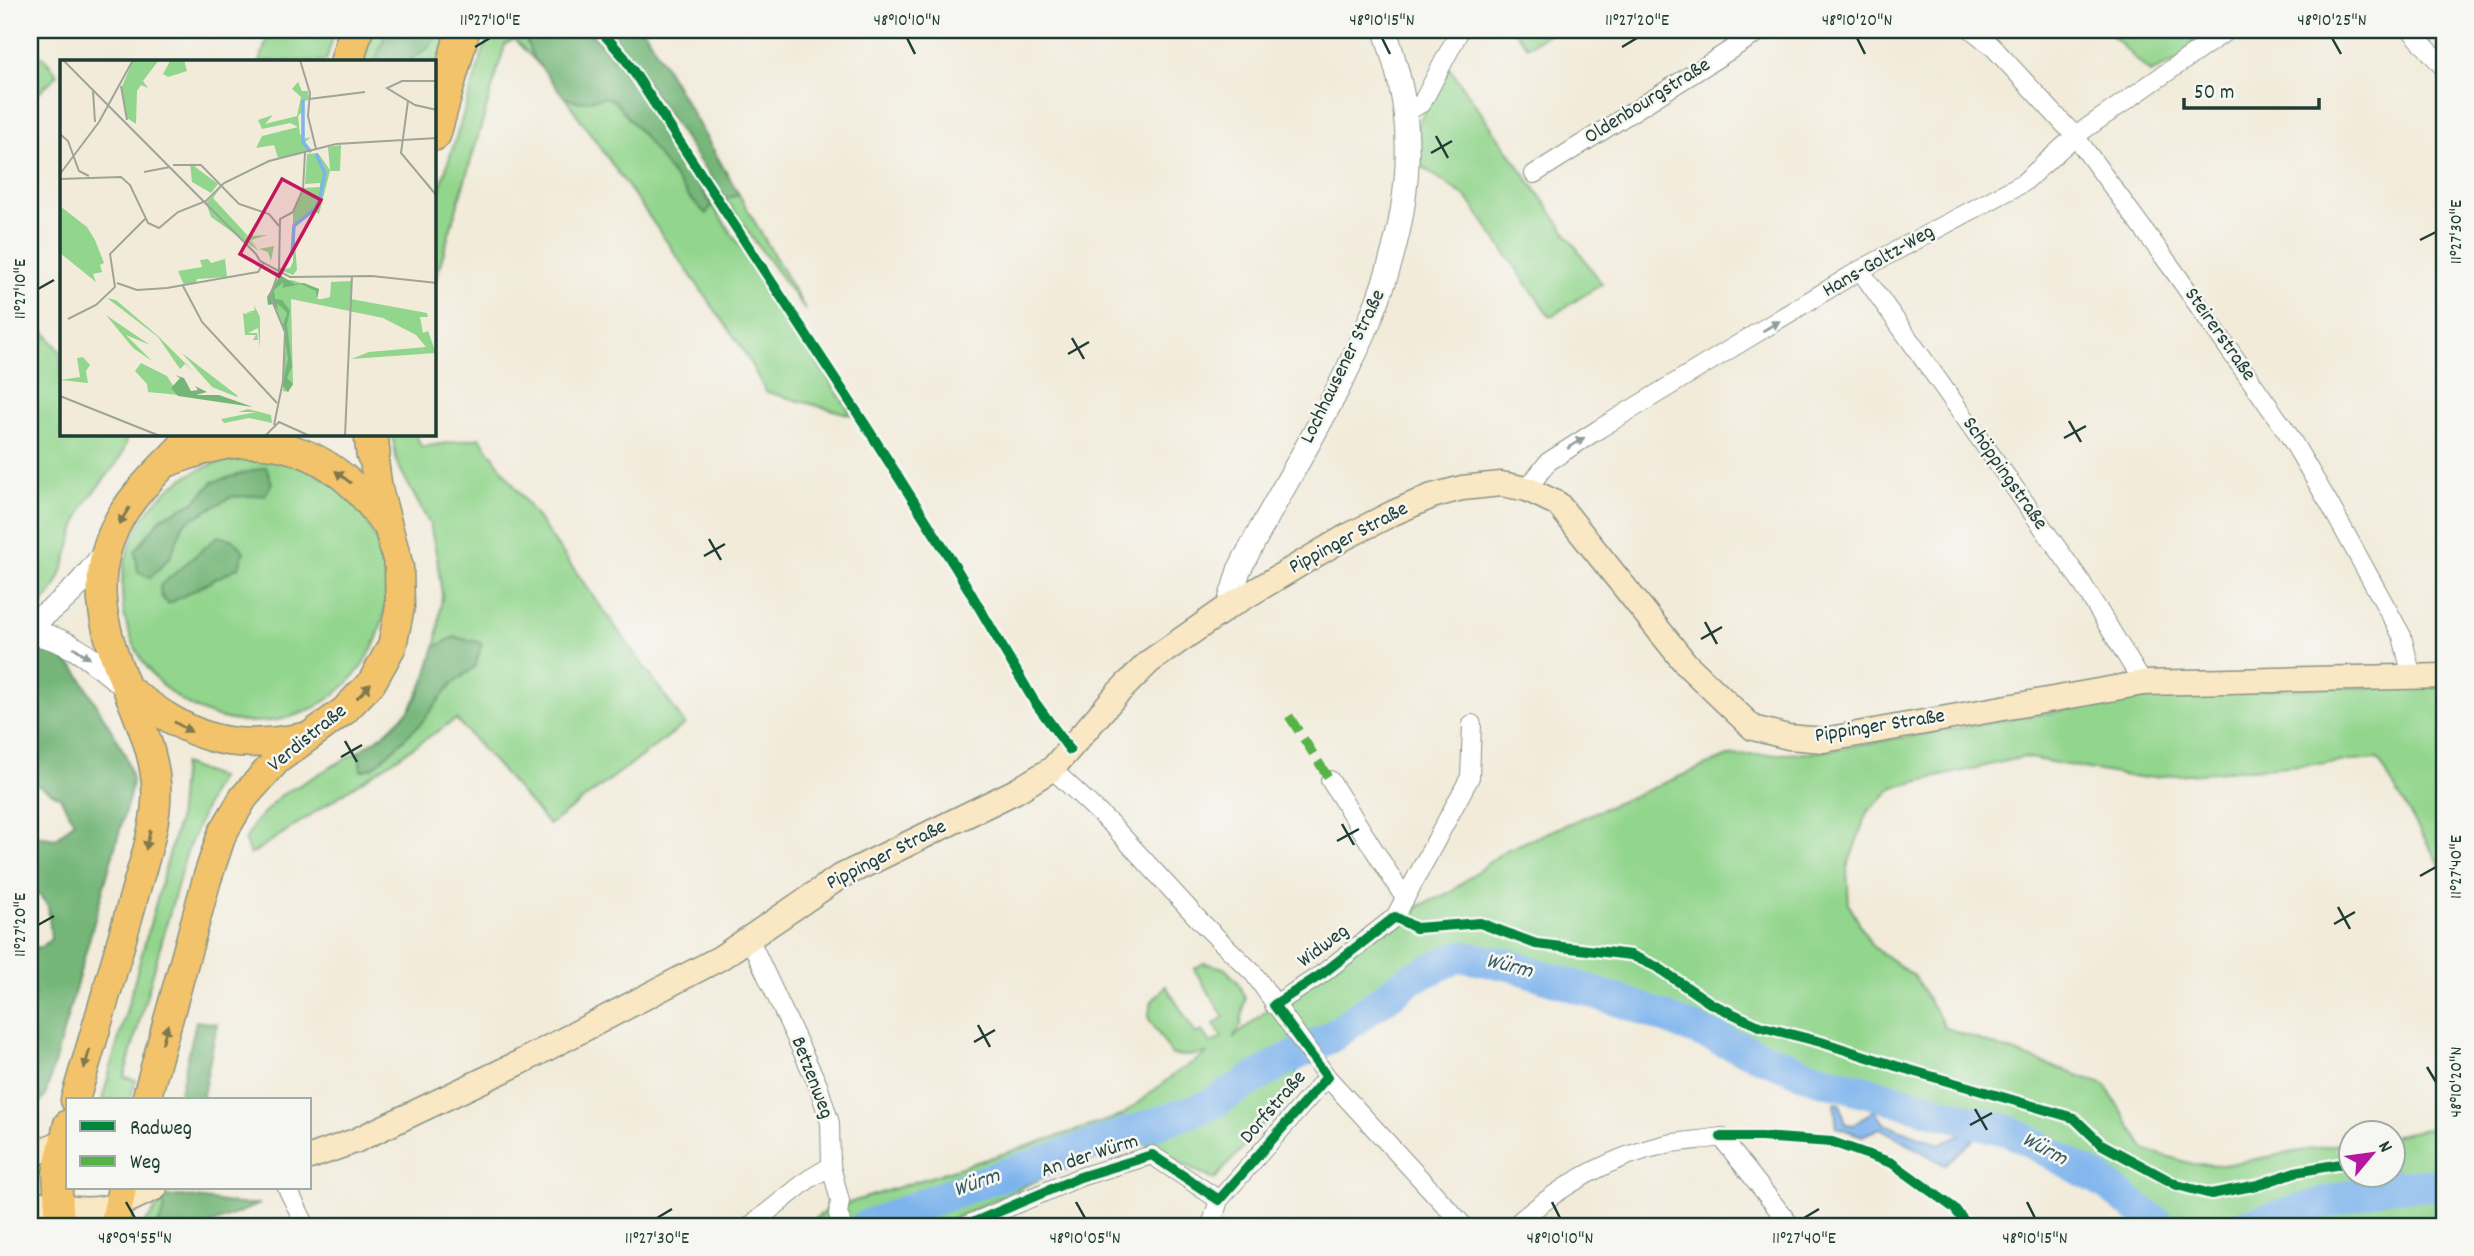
<svg xmlns="http://www.w3.org/2000/svg" width="2474" height="1256" font-family="Dekko,sans-serif">
	<style>
		.green { fill: #92d58c; stroke: #588960; stroke-width: 2 }
		.forest { fill: #75b678; stroke: #4a7a56; stroke-width: 2 }
		.water { fill: #7eb4ed; stroke: #4e7890; stroke-width: 2 }
		.lines { fill: none; stroke-linecap: round; stroke-linejoin: round }
		.river { stroke: #7eb4ed; stroke-width: 32 }
		.minor-casing { stroke: #889487; stroke-width: 20 }
		.tertiary-casing { stroke: #889487; stroke-width: 25 }
		.secondary-casing { stroke: #889487; stroke-width: 27 }
		.primary-casing { stroke: #889487; stroke-width: 31 }
		.motorway-casing { stroke: #889487; stroke-width: 36 }
		.minor { stroke: #fff; stroke-width: 18 }
		.tertiary { stroke: #fff; stroke-width: 23 }
		.secondary { stroke: #fae7c3; stroke-width: 24 }
		.primary { stroke: #f2c36a; stroke-width: 28 }
		.motorway { stroke: #f2c36a; stroke-width: 33 }
		.quiet { stroke: #55b346; stroke-width: 9; stroke-dasharray: 18 9; stroke-linecap: butt }
		.cycleway-casing { stroke: #f6f6f2; stroke-width: 15 }
		.cycleway { stroke: #00873e; stroke-width: 10 }
		.oneway { fill: #8f9e9a }
		.oneway2 { fill: #7e794c }
		.ticks { fill: none; stroke: #1f3d34; stroke-width: 2.5 }
		.labels { text-anchor: middle; dominant-baseline: central; stroke-width: 5; stroke-linejoin: round; paint-order: stroke }
		.street-label { font-size: 21px; fill: #1f3d34; stroke: #f6f6f2 }
		.water-label { font-size: 23px; font-style: italic; fill: #375b62; stroke: #f6f6f2 }
		.inset-river { fill: none; stroke: #7eb4ed; stroke-width: 3.5 }
		.inset-road { fill: none; stroke: #9ea598; stroke-width: 2 }
		.view { fill: #c2185b; fill-opacity: 0.15; stroke: #c2185b; stroke-width: 3.5 }
		.inset-edge { fill: none; stroke: #1f3d34; stroke-width: 3.5 }
		.neatline { fill: none; stroke: #1f3d34; stroke-width: 2.5 }
		.ticks-label { font-size: 18px; text-anchor: middle; fill: #1f3d34 }
	</style>
	<rect width="100%" height="100%" fill="#f6f6f2"/>
	<filter id="ink" filterUnits="userSpaceOnUse"><feTurbulence type="fractalNoise" baseFrequency=".0143" numOctaves="2"/><feDisplacementMap in="SourceGraphic" scale="14" xChannelSelector="R" yChannelSelector="G"/><feConvolveMatrix kernelMatrix="1 2 1 2 8 2 1 2 1" color-interpolation-filters="sRGB"/></filter>
	<filter id="wash" filterUnits="userSpaceOnUse"><feTurbulence type="fractalNoise" baseFrequency=".00686" numOctaves="4" result="noise"/><feDisplacementMap in="SourceGraphic" scale="28" xChannelSelector="R" yChannelSelector="G"/><feGaussianBlur stdDeviation="1.57" result="paint"/><feColorMatrix in="noise" values="0 0 0 0 0 0 0 0 0 0 0 0 0 0 0 0 0 1.4 0 .05"/><feComposite in="paint" operator="in"/></filter>
	<g filter="url(#wash)">
		<rect width="100%" height="100%" fill="#f2ebda"/>
		<path class="green" d="M 270,30 L 335,30 L 326,61 L 260,61 Z
			M 370,30 L 453,30 L 434,98 L 434,61 L 361,61 Z
			M 490,30 L 587,30 L 604,46 L 636,90 L 852,415 L 766,392 L 742,348 L 549,75 L 514,39 L 505,45 L 434,285 L 434,207 Z
			M 609,30 L 644,30 L 806,311 L 743,225 L 636,66 Z
			M 1513,30 L 1554,30 L 1527,47 Z
			M 2106,30 L 2186,30 L 2195,44 L 2195,52 L 2150,73 Z
			M 30,42 L 58,75 L 30,100 Z
			M 1449,67 L 1602,284 L 1550,317 L 1467,198 L 1417,163 L 1416,127 Z
			M 30,314 L 61,352 L 61,434 L 125,434 C 132,456 95,485 84,506 C 65,544 69,588 30,614 Z
			M 392,434 L 416,434 L 421,447 L 480,438 L 685,724 L 549,825 L 456,719 L 250,855 L 245,841 L 255,822 L 280,796 L 375,742 L 410,709 L 425,680 L 437,640 L 442,595 L 437,557 L 430,525 L 397,463 Z
			M122 590a132 132 0 1 1 264 0a132 132 0 1 1-264 0Z
			M 2444,686 L 2444,872 L 2378,759 L 2138,778 L 2024,757 L 1894,787 L 1867,812 L 1847,868 L 1849,905 L 1872,946 L 1914,976 L 1946,1028 L 2105,1085 L 2145,1150 L 2193,1164 L 2223,1165 L 2351,1142 L 2352,1176 L 2394,1176 L 2394,1135 L 2444,1126 L 2444,1226 L 2158,1226 L 2105,1186 L 2008,1130 L 1853,1091 L 1642,1020 L 1512,967 L 1413,976 L 1297,1070 L 1298,1085 L 1214,1180 L 1143,1143 L 1077,1162 L 938,1226 L 802,1226 L 830,1209 L 1121,1116 L 1176,1073 L 1208,1053 L 1187,1056 L 1172,1055 L 1148,1017 L 1152,1001 L 1166,986 L 1196,1034 L 1202,1031 L 1210,1044 L 1222,1037 L 1214,1024 L 1224,1017 L 1194,969 L 1204,963 L 1224,968 L 1237,981 L 1245,998 L 1241,1025 L 1233,1038 L 1370,927 L 1449,893 L 1504,851 L 1728,756 L 1810,753 L 2130,699 L 2269,689 Z
			M 183,764 L 220,778 L 211,793 L 186,854 L 124,1077 L 136,1080 L 130,1100 L 102,1100 L 178,822 Z
			M 161,1202 L 188,1226 L 143,1226 Z"/>
		<path class="forest" d="M 387,30 L 440,30 L 429,47 L 409,61 L 375,61 Z
			M 522,30 L 587,30 C 635,75 676,150 712,205 L 706,214 L 690,198 L 641,133 L 614,101 L 605,97 L 579,102 L 565,98 L 533,57 Z
			M 609,30 L 644,30 L 739,195 L 725,199 L 636,66 Z
			M 266,467 L 272,483 L 265,495 L 231,497 L 184,523 L 170,557 L 150,578 L 138,572 L 135,551 L 161,518 L 194,502 L 213,482 Z
			M 218,536 L 233,540 L 244,551 L 239,567 L 168,604 L 161,596 L 160,586 Z
			M 454,637 L 482,643 L 475,667 L 451,685 L 421,723 L 374,767 L 361,771 L 359,751 C 377,740 398,725 410,709 C 423,691 429,667 435,647 Z
			M 30,643 L 53,650 L 77,671 L 125,754 L 132,779 L 131,790 L 45,1097 L 30,1110 L 30,1009 L 35,992 L 30,987 L 30,948 L 42,947 L 51,939 L 48,905 L 39,895 L 30,895 L 30,835 L 56,839 L 74,822 L 60,797 L 30,781 Z
			M 196,1021 L 217,1024 L 202,1100 L 178,1100 Z
			M 182,1196 L 238,1204 L 260,1204 L 206,1226 L 158,1226 L 165,1208 L 161,1202 L 169,1197 Z"/>
		<path class="water" d="M 1834,1103 L 1840,1104 L 1846,1124 L 1854,1125 L 1874,1110 L 1885,1124 L 1939,1144 L 1970,1130 L 1981,1133 L 1945,1165 L 1880,1128 L 1862,1136 L 1837,1127 Z"/>
		<g class="lines">
			<path class="river" d="M 866,1226 L 973,1185 L 1208,1106 L 1282,1062 L 1331,1037 L 1412,978 L 1460,956 L 1510,965 L 1635,1006 L 1814,1077 L 2012,1132 L 2100,1180 L 2161,1226
				M 2243,1226 L 2385,1186 L 2444,1185"/>
		</g>
	</g>
	<g filter="url(#ink)">
		<g class="lines">
			<g class="minor-casing">
				<path id="minor" d="M 1972,30 L 1992,46 L 2075,136 L 2174,271 L 2287,432 L 2330,505 L 2402,636 L 2412,677
					M 2411,30 L 2444,68
					M 1405,113 L 1422,103 L 1460,30
					M 1534,174 L 1762,30
					M 1860,270 L 2080,580 L 2143,683
					M 1527,489 L 1548,462 L 1599,429 L 1860,270 L 2023,183 L 2075,136 L 2228,30
					M 1052,769 L 1111,824 L 1201,922 L 1254,974 L 1327,1077 L 1464,1226
					M 1330,780 L 1404,897
					M 749,938 L 818,1085 L 830,1123 L 831,1166 L 840,1201 L 838,1214 L 843,1226
					M 1274,1005 L 1322,974 L 1395,917 L 1470,777 L 1472,724
					M 287,1188 L 306,1226
					M 750,1226 L 809,1179 L 831,1166
					M 965,1226 L 1080,1177 L 1152,1155 L 1219,1200
					M 1211,1226 L 1219,1200 L 1327,1077
					M 1514,1226 C 1558,1187 1609,1157 1667,1144 C 1684,1141 1703,1140 1721,1137 L 1791,1226"/>
			</g>
			<g class="tertiary-casing">
				<path id="tertiary" d="M 1228,607 L 1239,570 C 1311,428 1425,280 1405,112 C 1402,84 1393,57 1385,30
					M 30,624 C 62,605 84,581 106,551
					M 30,633 C 69,637 97,664 127,688"/>
			</g>
			<g class="secondary-casing">
				<path id="secondary" d="M 30,1155 L 68,1140
					M 310,1157 L 355,1141 L 521,1062 L 720,958 L 838,878 L 1016,791 L 1052,769 L 1117,694 L 1149,662 L 1228,607 L 1344,538 L 1393,513 L 1432,496 L 1462,488 L 1501,484 L 1527,489 L 1558,504 L 1686,664 L 1753,728 L 1788,737 L 1824,740 L 2143,683 L 2444,676
					M 30,1202 C 59,1207 91,1215 119,1204 C 132,1200 143,1193 155,1188"/>
			</g>
			<g class="primary-casing">
				<path id="primary" d="M 169,462 C 189,455 211,446 232,444 C 298,438 345,467 382,520
					M 129,690 C 192,738 225,752 304,737
					M 75,1100 C 95,1032 115,965 134,896 C 142,867 154,834 156,803 C 159,768 145,733 132,701 C 107,639 84,583 120,518 C 138,487 169,461 193,434
					M 146,1100 L 207,879 L 222,834 L 244,797 L 277,760 L 344,711 L 372,682 L 392,646 L 400,607 L 399,567 L 378,489 L 373,454
					M 60,1226 L 57,1173 L 68,1124
					M 114,1226 L 122,1188"/>
			</g>
			<g class="motorway-casing">
				<path id="motorway" d="M 347,61 L 356,30
					M 434,134 L 463,30
					M 371,434 L 373,454"/>
			</g>
			<use href="#minor" class="minor"/>
			<use href="#tertiary" class="tertiary"/>
			<use href="#secondary" class="secondary"/>
			<use href="#primary" class="primary"/>
			<use href="#motorway" class="motorway"/>
			<path class="quiet" d="M 1289,716 L 1330,780"/>
			<g class="cycleway-casing">
				<path id="cycleway" d="M 600,30 L 624,57 L 868,429 L 956,568 L 1034,701 L 1070,750
					M 1721,1137 L 1761,1137 L 1832,1142 L 1892,1163 L 1954,1208 L 1968,1226
					M 965,1226 L 1080,1177 L 1152,1155 L 1219,1200 L 1327,1077 L 1274,1005 L 1322,974 L 1395,917 L 1416,928 L 1480,923 L 1536,944 L 1631,955 L 1657,967 L 1710,1003 L 1759,1026 L 1821,1042 L 1896,1066 L 2074,1118 L 2101,1144 L 2177,1185 L 2211,1194 L 2258,1185 L 2295,1172 L 2352,1162"/>
			</g>
			<use href="#cycleway" class="cycleway"/>
		</g>
		<defs><path id="oneway-solid" d="M-6-.8H1V-3.2L6.5 0L1 3.2V.8H-6Z" transform="scale(1.75)"/></defs>
		<g class="oneway">
			<use href="#oneway-solid" transform="translate(1771 326) rotate(-31)"/>
			<use href="#oneway-solid" transform="translate(1576 443) rotate(-33)"/>
			<use href="#oneway-solid" transform="translate(82 653) rotate(35)"/>
		</g>
		<g class="oneway2">
			<use href="#oneway-solid" transform="translate(343 477) rotate(-142)"/>
			<use href="#oneway-solid" transform="translate(124 516) rotate(122)"/>
			<use href="#oneway-solid" transform="translate(364 691) rotate(-46)"/>
			<use href="#oneway-solid" transform="translate(183 727) rotate(30)"/>
			<use href="#oneway-solid" transform="translate(148 840) rotate(103)"/>
			<use href="#oneway-solid" transform="translate(165 1034) rotate(-74)"/>
			<use href="#oneway-solid" transform="translate(87 1059) rotate(106)"/>
		</g>
	</g>
	<path class="ticks" d="M 907,38 L 915,54M 1382,38 L 1390,54M 1857,38 L 1865,54M 2332,38 L 2341,54M 475,47 L 490,38M 1622,47 L 1637,38M 1436,136 L 1448,158M 1431,153 L 1452,141M 2420,240 L 2436,232M 38,289 L 54,280M 1072,338 L 1084,359M 1068,354 L 1089,342M 2069,421 L 2081,442M 2064,438 L 2086,426M 709,539 L 721,560M 704,556 L 725,544M 1705,622 L 1717,644M 1701,639 L 1722,627M 345,741 L 357,762M 341,757 L 362,745M 1342,824 L 1354,845M 1337,841 L 1359,829M 2420,876 L 2436,867M 2338,907 L 2350,929M 2334,924 L 2355,912M 38,925 L 54,916M 978,1025 L 990,1047M 974,1042 L 995,1030M 2427,1067 L 2436,1082M 1975,1109 L 1987,1130M 1970,1125 L 1992,1113M 126,1202 L 135,1218M 1076,1202 L 1085,1218M 1552,1202 L 1560,1218M 2027,1202 L 2035,1218M 657,1218 L 672,1209M 1804,1218 L 1819,1209"/>
	<g class="labels">
		<g class="street-label">
			<text transform="translate(1648 102) rotate(-32)">Oldenbourgstraße</text>
			<text transform="translate(1879 262) rotate(-30)">Hans-Goltz-Weg</text>
			<text transform="translate(2219 335) rotate(55)">Steirerstraße</text>
			<text transform="translate(1344 367) rotate(-64)">Lochhausener Straße</text>
			<text transform="translate(2004 474) rotate(55)">Schöppingstraße</text>
			<text transform="translate(1349 539) rotate(-28)">Pippinger Straße</text>
			<text transform="translate(1880 727) rotate(-9)">Pippinger Straße</text>
			<text transform="translate(308 739) rotate(-39)">Verdistraße</text>
			<text transform="translate(887 856) rotate(-27)">Pippinger Straße</text>
			<text transform="translate(1324 947) rotate(-37)">Widweg</text>
			<text transform="translate(811 1078) rotate(69)">Betzenweg</text>
			<text transform="translate(1274 1108) rotate(-49)">Dorfstraße</text>
			<text transform="translate(1090 1157) rotate(-18)">An der Würm</text>
		</g>
		<g class="water-label">
			<text transform="translate(1509 967) rotate(14)">Würm</text>
			<text transform="translate(2044 1150) rotate(28)">Würm</text>
			<text transform="translate(977 1184) rotate(-20)">Würm</text>
		</g>
	</g>
	<g transform="translate(60 60)">
		<rect width="376" height="376" fill="#f2ebda"/>
		<path d="M 73,0 L 99,0 L 83,21 L 88,28 L 81,25 L 77,31 L 76,64 L 67,58 L 61,29 ZM 124,0 L 127,11 L 108,17 L 103,14 L 110,1 ZM 238,22 L 242,31 L 248,31 L 249,40 L 243,41 L 242,52 L 238,56 L 240,75 L 245,74 L 243,79 L 251,77 L 244,83 L 251,90 L 218,98 L 214,85 L 196,88 L 202,76 L 238,67 L 230,63 L 202,69 L 198,60 L 213,55 L 205,64 L 237,56 L 241,37 L 232,29 ZM 281,85 L 280,111 L 270,111 L 259,154 L 252,150 L 234,168 L 237,210 L 233,215 L 220,210 L 230,208 L 233,202 L 233,154 L 244,128 L 260,127 L 260,123 L 245,124 L 247,94 L 258,93 L 270,110 L 268,87 ZM 130,103 L 158,124 L 151,133 L 132,122 ZM 161,127 L 153,138 L 188,176 L 208,175 L 191,180 L 199,189 L 214,186 L 211,201 L 208,192 L 199,189 L 182,172 L 199,191 L 151,157 L 146,143 ZM 0,146 L 27,167 L 35,180 L 44,203 L 40,205 L 42,212 L 33,214 L 36,222 L 0,193 ZM 148,199 L 151,203 L 165,199 L 167,217 L 137,219 L 136,223 L 124,225 L 118,211 L 142,207 L 140,200 ZM 232,220 L 259,229 L 257,239 L 262,239 L 270,237 L 271,222 L 291,221 L 291,239 L 367,253 L 368,257 L 360,257 L 363,273 L 368,271 L 376,293 L 291,299 L 309,292 L 366,287 L 356,275 L 323,258 L 231,239 L 233,324 L 228,332 L 223,331 L 225,271 L 211,236 L 215,223 ZM 47,238 L 56,240 L 98,276 L 134,312 L 125,304 L 120,309 L 98,277 ZM 194,245 L 200,257 L 200,289 L 198,268 L 188,273 L 197,273 L 198,280 L 193,280 L 196,275 L 185,275 L 183,253 L 185,254 L 193,252 L 185,253 L 195,250 ZM 46,255 L 90,285 L 66,275 L 92,301 L 73,288 ZM 122,293 L 178,336 L 177,337 L 152,327 ZM 23,297 L 30,305 L 26,311 L 28,323 L 0,320 L 20,317 L 17,298 ZM 81,303 L 107,316 L 119,335 L 88,332 L 87,324 L 75,311 ZM 188,349 L 211,355 L 212,363 L 189,358 L 164,363 L 161,359 L 196,352 L 178,352 Z" fill="#92d58c"/>
		<path d="M 220,215 L 235,224 L 244,223 L 259,229 L 257,239 L 256,231 L 241,224 L 222,228 L 224,222 L 214,230 L 215,239 L 222,240 L 230,250 L 227,265 L 232,306 L 227,318 L 233,324 L 228,332 L 222,325 L 228,299 L 223,265 L 227,253 L 217,243 L 218,250 L 214,244 L 208,245 L 207,237 ZM 115,315 L 124,318 L 131,331 L 138,330 L 135,326 L 147,332 L 136,335 L 159,335 L 193,347 L 118,336 L 111,328 L 120,318 Z" fill="#75b678"/>
		<path class="inset-river" d="M 243,40 L 243,82 L 251,92M 232,195 L 234,166 L 256,148 L 260,137 L 265,113 L 256,94"/>
		<path class="inset-road" d="M 3,0 L 196,194M 240,0 L 250,33 L 248,56 L 256,89M 377,21 L 342,21 L 327,28 L 355,45 L 377,50M 61,26 L 67,60M 33,31 L 35,62M 249,39 L 305,32M 348,41 L 341,93 L 377,136M 0,74 L 8,81 L 19,111 L 29,116M 113,105 L 141,105 L 179,144 L 209,154 L 219,166M 84,112 L 110,107M 0,114 L 39,62 L 73,0M 0,119 L 61,117 L 70,125 L 88,163 L 99,168 L 118,152 L 146,141 L 164,123 L 209,101 L 276,84 L 377,78M 196,194 L 200,201 L 230,217 L 312,216 L 377,223M 219,211 L 220,159 L 233,152 L 243,129 L 245,93M 57,223 L 77,230 L 107,228 L 198,212 L 204,202M 123,226 L 142,262 L 217,343M 8,259 L 36,245 L 55,227 L 50,194 L 85,159M 0,336 L 100,376M 214,365 L 223,321 L 225,272 L 210,236 L 220,208M 205,376 L 219,362 L 250,376M 285,376 L 292,216"/>
		<path class="view" d="M 222,119 L 261,140 L 219,216 L 180,194 Z"/>
		<rect width="376" height="376" class="inset-edge"/>
	</g>
	<rect width="2474" height="1256" fill="none" stroke="#f6f6f2" stroke-width="77"/>
	<rect x="66" y="1098" width="245" height="91" fill="#f6f6f2" stroke="#a0aca6" stroke-width="2"/>
	<rect x="80" y="1121" width="35" height="10" fill="#00873e" stroke="#a0aca6" stroke-width="2"/>
	<text x="130" y="1134" font-size="21" fill="#1f3d34">Radweg</text>
	<rect x="80" y="1156" width="35" height="10" fill="#55b346" stroke="#a0aca6" stroke-width="2"/>
	<text x="130" y="1168" font-size="21" fill="#1f3d34">Weg</text>
	<g transform="translate(2372 1154) rotate(61)"><circle r="33" fill="#f6f6f2" stroke="#a0aca6" stroke-width="2"/>
	<path d="M0-5L12 26L0 18L-12 26Z" fill="#b5179e"/>
	<text y="-10" font-size="19" font-weight="bold" text-anchor="middle" fill="#1f3d34">N</text>
	</g>
	<path d="M2184 98v10h135v-10" fill="none" stroke="#1f3d34" stroke-width="3.5"/>
	<text x="2194" y="98" font-size="21" fill="#1f3d34" stroke="#f6f6f2" stroke-width="5" paint-order="stroke">50 m</text>
	<rect x="38" y="38" width="2398" height="1180" class="neatline"/>
	<g class="ticks-label">
		<text x="490" y="25">11°27'10"E</text>
		<text x="907" y="25">48°10'10"N</text>
		<text x="1382" y="25">48°10'15"N</text>
		<text x="1637" y="25">11°27'20"E</text>
		<text x="1857" y="25">48°10'20"N</text>
		<text x="2332" y="25">48°10'25"N</text>
		<text transform="translate(2455 232) rotate(-90)" y="6">11°27'30"E</text>
		<text transform="translate(19 289) rotate(-90)" y="6">11°27'10"E</text>
		<text transform="translate(2455 867) rotate(-90)" y="6">11°27'40"E</text>
		<text transform="translate(19 925) rotate(-90)" y="6">11°27'20"E</text>
		<text transform="translate(2455 1082) rotate(-90)" y="6">48°10'20"N</text>
		<text x="135" y="1243">48°09'55"N</text>
		<text x="657" y="1243">11°27'30"E</text>
		<text x="1085" y="1243">48°10'05"N</text>
		<text x="1560" y="1243">48°10'10"N</text>
		<text x="1804" y="1243">11°27'40"E</text>
		<text x="2035" y="1243">48°10'15"N</text>
	</g>
</svg>
